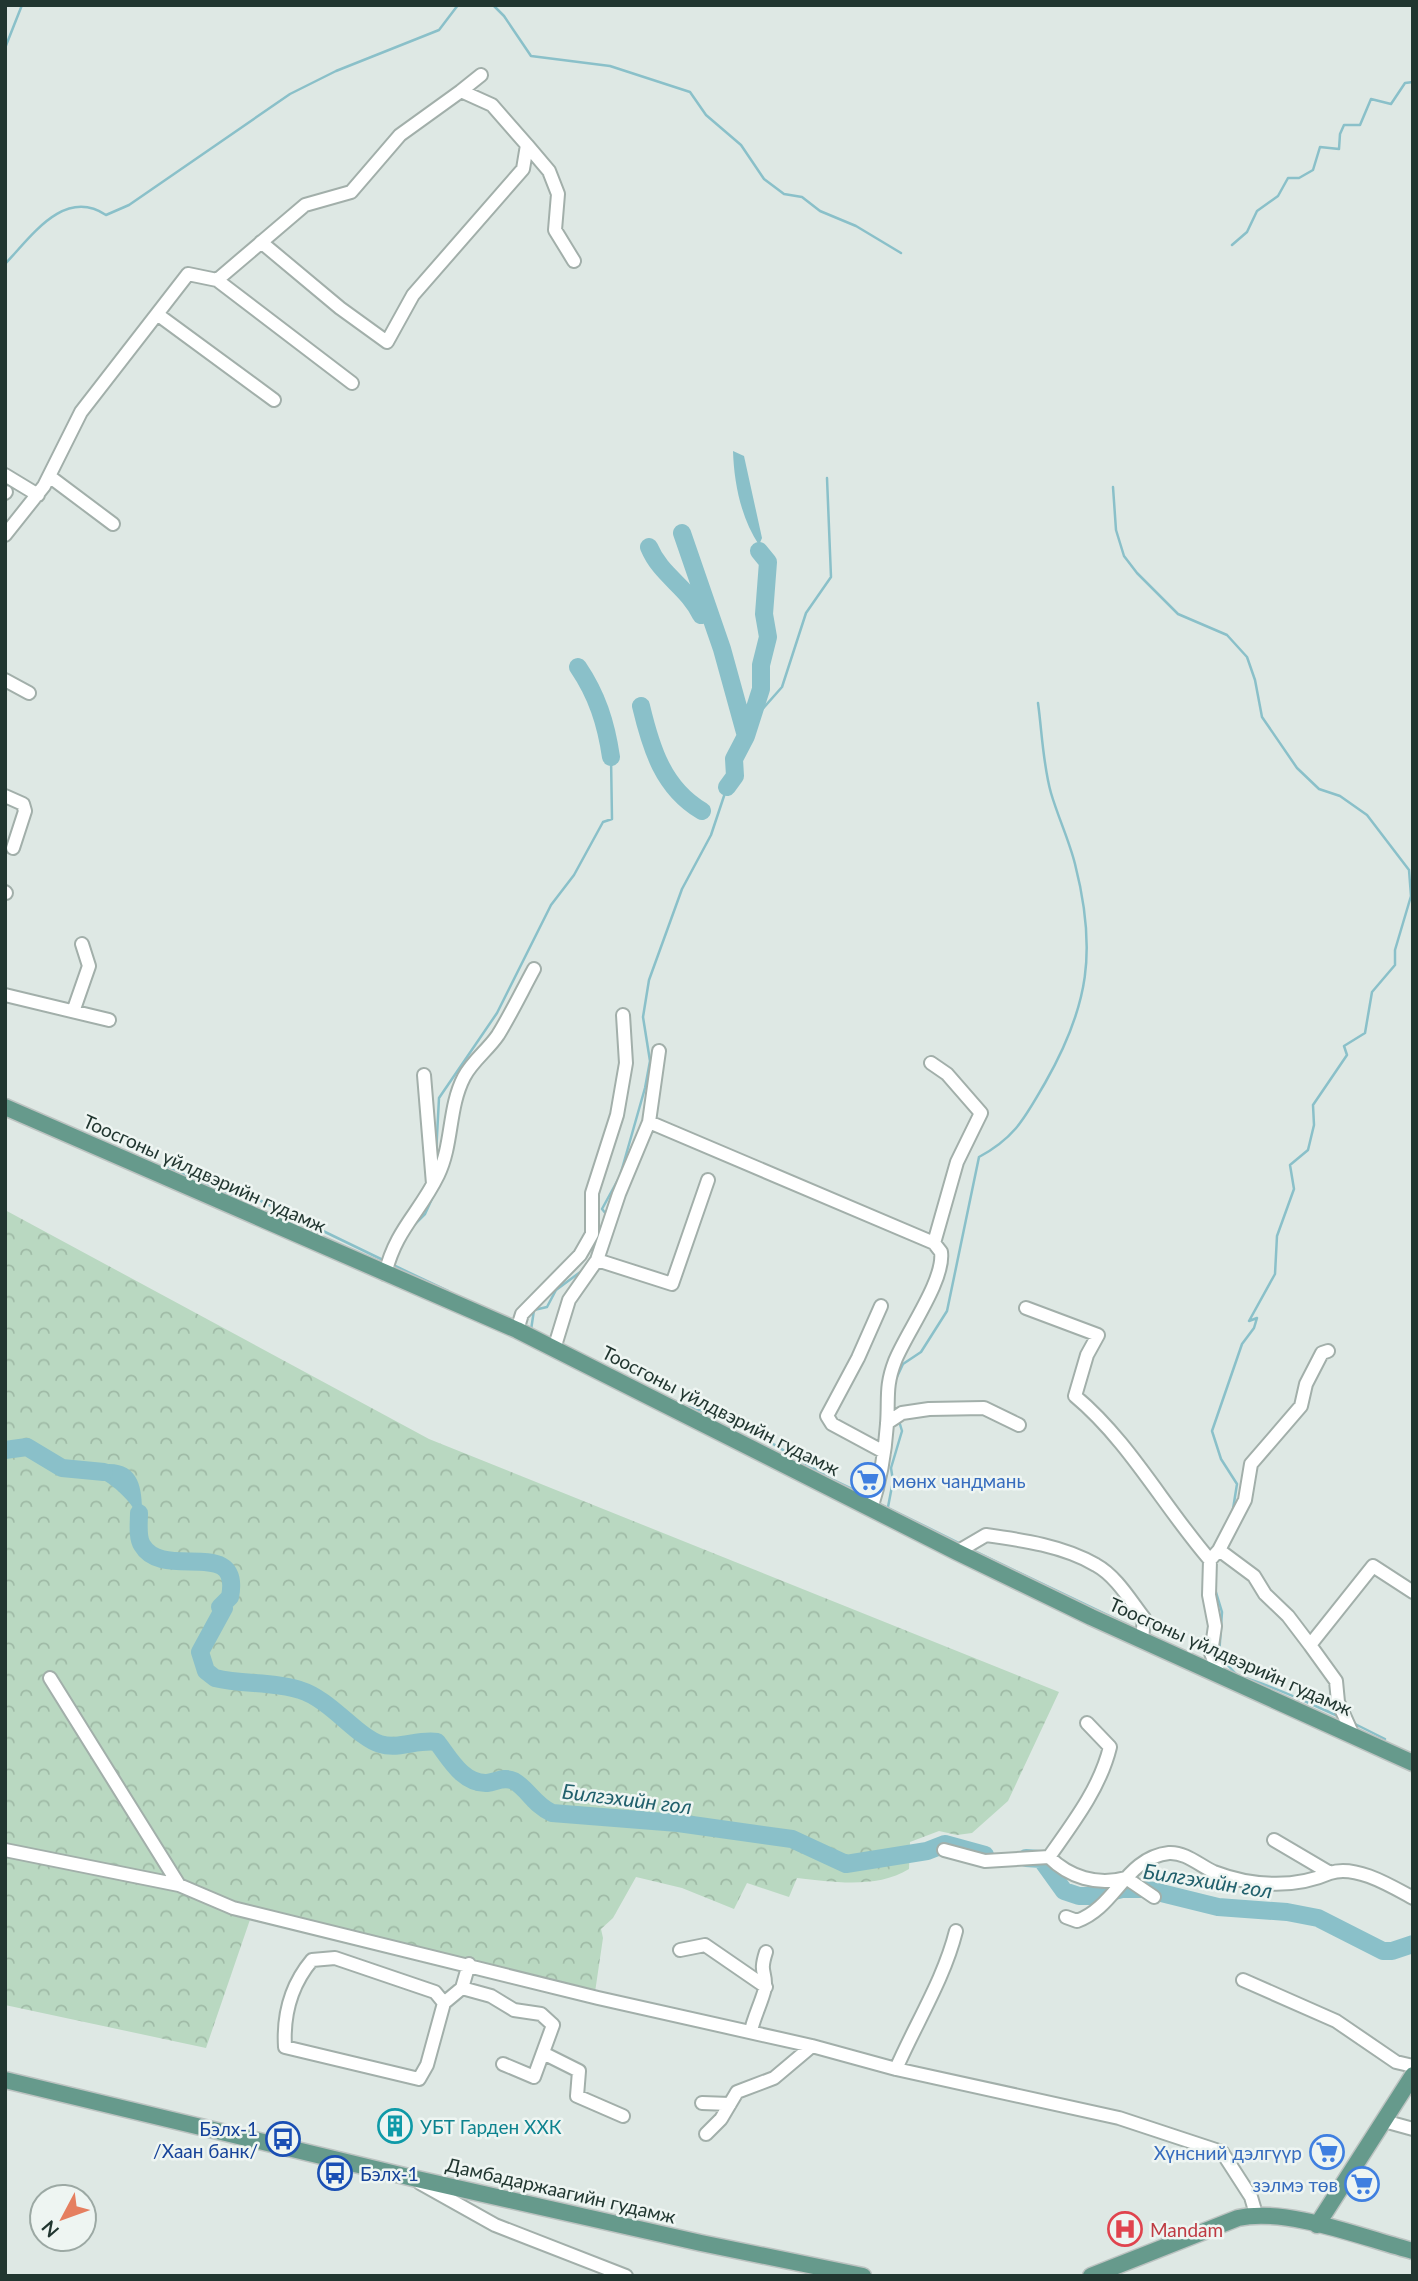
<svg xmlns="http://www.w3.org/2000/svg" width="1418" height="2281" font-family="Lato,sans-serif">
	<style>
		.forest { fill: url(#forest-crowns) }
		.water { fill: #8ac0c9 }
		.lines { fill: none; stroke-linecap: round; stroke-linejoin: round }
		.stream { stroke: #8ac0c9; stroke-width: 2.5 }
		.river { stroke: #8ac0c9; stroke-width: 18 }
		.minor-casing { stroke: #a2afaa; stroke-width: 16 }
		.major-casing { stroke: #bcc3c1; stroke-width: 19 }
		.minor { stroke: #fff; stroke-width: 12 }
		.major { stroke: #669a8c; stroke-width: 16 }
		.labels { text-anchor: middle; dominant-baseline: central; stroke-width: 5; stroke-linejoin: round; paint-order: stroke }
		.street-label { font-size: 19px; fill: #213630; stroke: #eef5f2 }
		.shop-label { font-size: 19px; fill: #366cbe; stroke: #eef5f2; text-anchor: end }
		.culture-label { font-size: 19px; fill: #0d838f; stroke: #eef5f2; text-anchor: start }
		.transit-label { font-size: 19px; fill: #164399; stroke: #eef5f2; text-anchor: end }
		.health-label { font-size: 19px; fill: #be3a42; stroke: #eef5f2; text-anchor: start }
		.water-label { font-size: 21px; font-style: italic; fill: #21606c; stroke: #eef5f2 }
	</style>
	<defs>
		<pattern id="forest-crowns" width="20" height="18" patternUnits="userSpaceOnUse" patternTransform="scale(1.75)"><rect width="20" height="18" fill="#b9d8c1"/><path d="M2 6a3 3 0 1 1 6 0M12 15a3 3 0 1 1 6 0" fill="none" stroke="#9fbaa6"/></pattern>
	</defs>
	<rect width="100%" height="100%" fill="#dee8e4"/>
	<path class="forest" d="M 5,1210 L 429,1439 L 1059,1692 L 1008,1801 L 972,1833 L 957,1835 L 939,1831 L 910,1842 L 909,1869 C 877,1889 833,1882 797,1878 L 789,1897 L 747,1883 L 734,1909 L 682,1888 L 636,1877 L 613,1918 L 601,1929 L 603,1938 L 594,1999 L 254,1908 L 206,2048 L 5,2005 Z"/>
	<path class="water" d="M 733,451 L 744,456 L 762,538 L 759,545 C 741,518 734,483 733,451 Z
		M 109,1464 C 149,1464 141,1508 142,1534 L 139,1534 C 139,1527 139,1518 136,1512 C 126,1495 101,1473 81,1473 Z"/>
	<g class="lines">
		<path class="stream" d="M 493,5 L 504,16 L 531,56 L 610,66 L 690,92 L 706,115 L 741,145 L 764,179 L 784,194 L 802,197 L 820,211 L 856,226 L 901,253
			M 5,48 L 22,5
			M 1232,245 L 1247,232 L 1257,211 L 1278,196 L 1288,178 L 1299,178 L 1313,170 L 1320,147 L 1339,149 L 1340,134 L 1344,125 L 1360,125 L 1371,99 L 1391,104 L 1405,83 L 1413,82
			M 5,264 C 31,237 64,187 106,215 L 129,205 L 290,94 L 336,71 L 439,30 L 458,5
			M 1113,487 L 1116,530 L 1124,556 L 1137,573 L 1178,614 L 1227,635 L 1247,657 L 1255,680 L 1262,717 L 1297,768 L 1319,789 L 1340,796 L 1367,815 L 1409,870 L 1411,896 L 1395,950 L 1395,965 L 1372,992 L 1365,1033 L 1344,1046 L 1347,1055 L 1313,1105 L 1314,1125 L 1308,1150 L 1290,1165 L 1294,1189 L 1277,1236 L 1275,1274 L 1249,1321 L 1257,1318 L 1254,1328 L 1242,1344 L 1212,1431 L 1221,1459 L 1237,1484 L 1233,1509
			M 751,722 L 782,687 L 806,613 L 831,577 L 827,478
			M 436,1155 L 439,1098 L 497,1013 L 551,905 L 574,875 L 603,822 L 612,819 L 611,757
			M 167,1167 L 217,1190 L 259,1200 L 385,1261
			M 607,1215 L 602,1209 L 620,1176 L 645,1088 L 650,1061 L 643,1017 L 649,980 L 682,889 L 711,835 L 727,787
			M 414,1225 L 425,1214 L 436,1190
			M 391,1264 L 448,1291
			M 531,1330 L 534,1310 L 547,1307 L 556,1290 L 583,1270
			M 895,1381 L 903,1364 L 921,1352 L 947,1311 L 979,1157 C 1016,1137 1025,1117 1045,1083 C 1089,1006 1097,950 1075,864 C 1069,840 1058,817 1051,793 C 1043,765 1042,732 1038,703
			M 684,1406 L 730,1418 L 831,1479 L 871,1498
			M 876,1502 L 961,1544
			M 888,1507 L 893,1481 L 891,1468 L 902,1431 L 899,1421
			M 970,1549 L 1128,1625
			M 1215,1589 L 1222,1612 L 1219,1656 L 1237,1675
			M 1242,1677 C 1276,1687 1306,1702 1338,1716
			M 1351,1722 L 1385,1739"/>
		<path class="river" d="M 682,533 L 722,649 L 746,736 L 734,759 L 735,776 L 727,787
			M 649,547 C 661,576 688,587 701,615
			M 578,667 C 597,695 606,723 611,757
			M 641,706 C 651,748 663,788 702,811
			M 746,736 L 761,689 L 761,665 L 768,637 L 764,614 L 768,562 L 759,551
			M 5,1450 L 27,1447 L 62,1468 L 104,1472
			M 139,1513 C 139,1522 137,1537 142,1545 C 163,1582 242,1535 230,1597 L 220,1607 L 224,1608 L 200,1652 L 206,1671 L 215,1678 C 242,1685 273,1681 300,1690 C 330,1699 357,1737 380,1744 C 399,1750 417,1739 437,1742 C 450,1759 463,1784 487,1783 C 496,1782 504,1776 514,1781 C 528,1789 534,1805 552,1813 L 678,1823 L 792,1839 L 846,1864 L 927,1851 L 945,1844 L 985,1855
			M 1026,1858 L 1041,1859 L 1064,1891 L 1079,1896 L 1095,1896 L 1122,1889 L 1145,1889 L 1218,1907 L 1287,1912 L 1318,1918 L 1383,1951 L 1392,1951 L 1413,1944"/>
		<g class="minor-casing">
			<path id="minor" d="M 461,91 L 481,75
				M 527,145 L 549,171 L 558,194 L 555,230 L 574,261
				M 217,280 L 352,383
				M 157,314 L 274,400
				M 5,475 L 38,495
				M 49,476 L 113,524
				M 5,493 L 6,492
				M 5,535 L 44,486 L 81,412 L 188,274 L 217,280 L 305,205 L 351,192 L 400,135 L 461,91 L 492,105 L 527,145 L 523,169 L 413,295 L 387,342 L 340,308 L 261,242
				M 5,680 L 29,693
				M 5,796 L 23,804 L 25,811 L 13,848
				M 5,892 L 6,893
				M 5,995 L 109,1020
				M 74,1009 L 89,966 L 82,944
				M 659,1051 L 649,1122 L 934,1243 L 941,1252 C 945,1280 906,1333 895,1361 C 885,1387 889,1398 887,1424 C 885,1453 880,1482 871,1509
				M 931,1063 L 947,1074 L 981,1113 L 957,1162 L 934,1243
				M 424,1075 L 433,1184
				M 597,1260 L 672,1284 L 708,1180
				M 385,1274 C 396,1229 419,1214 438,1175 C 453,1144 448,1108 464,1077 C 472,1061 488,1050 498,1035 C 511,1014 522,991 534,969
				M 881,1306 L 858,1358 L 827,1416 L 832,1424 L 884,1452
				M 1026,1308 L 1098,1335 L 1087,1355 L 1075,1396 C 1129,1441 1164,1507 1210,1560
				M 517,1330 L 522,1314 L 580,1255 L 592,1234 L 592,1193 L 617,1115 L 626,1063 L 623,1015
				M 554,1349 L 569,1300 L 597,1260 L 619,1194 L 649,1122
				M 887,1423 L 902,1413 L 929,1409 L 984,1408 L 1019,1425
				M 1219,1550 L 1254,1576 L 1265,1594 L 1288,1616 L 1310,1645
				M 957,1552 L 986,1535 C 1022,1540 1064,1546 1096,1565 C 1116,1576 1130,1600 1144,1618 L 1142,1640
				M 1220,1676 L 1211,1653 L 1215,1626 L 1209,1595 L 1210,1560 L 1219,1550 L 1245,1500 L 1251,1464 L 1301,1406 L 1306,1384 L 1322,1353 L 1328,1351
				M 50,1678 L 179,1885
				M 1352,1733 L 1338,1702 L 1336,1681 L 1310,1645 L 1373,1566 L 1413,1592
				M 1274,1840 L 1330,1873 C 1355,1864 1391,1886 1413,1898
				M 5,1850 L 179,1885 L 233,1908 L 598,1998 L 812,2046 L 896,2069 L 1119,2118 L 1222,2152 L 1251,2197 L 1256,2214
				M 944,1850 L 985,1861 L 1049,1857 C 1069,1877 1097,1886 1126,1878 L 1154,1897
				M 1049,1857 C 1073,1823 1100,1788 1110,1747 L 1087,1723
				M 1066,1917 L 1077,1921 C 1116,1907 1125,1858 1169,1853 C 1186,1852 1200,1866 1214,1872 C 1250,1886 1294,1889 1330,1873
				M 680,1950 L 705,1945 L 766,1987
				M 1243,1980 L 1336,2021 L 1396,2062 L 1413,2066
				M 462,1988 L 491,1996 L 514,2010 L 541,2014 L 553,2025 L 534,2077 L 503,2064
				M 444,2003 L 435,1992 L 335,1958 L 312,1960 C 291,1985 283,2014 285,2047 L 419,2079 L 427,2065 L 444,2003 L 462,1988 L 469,1964
				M 751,2031 C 753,2019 765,1994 765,1987 C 766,1970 759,1974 766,1952
				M 543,2053 L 579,2071 L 577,2096 L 623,2116
				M 896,2069 C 916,2023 944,1979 956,1931
				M 702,2103 L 730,2104
				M 1384,2121 L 1413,2129
				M 706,2134 L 721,2119 L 737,2092 L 774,2078 L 812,2046
				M 420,2183 L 495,2225 L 626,2276"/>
		</g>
		<g class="major-casing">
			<path id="major" d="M 5,1107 L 517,1330 L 957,1552 L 1091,1617 L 1413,1763
				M 5,2080 L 417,2179 L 701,2243 L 863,2276
				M 1317,2225 L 1413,2075
				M 1091,2276 L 1238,2218 C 1287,2207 1363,2238 1413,2251"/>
		</g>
		<use href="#minor" class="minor"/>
		<use href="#major" class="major"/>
	</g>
	<defs>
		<g id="supermarket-ring" transform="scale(1.75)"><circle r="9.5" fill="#eef5f2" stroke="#3f7fe0" stroke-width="1.5"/><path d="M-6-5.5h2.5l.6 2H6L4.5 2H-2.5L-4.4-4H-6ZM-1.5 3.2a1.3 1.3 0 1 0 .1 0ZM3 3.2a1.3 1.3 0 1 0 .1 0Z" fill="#3f7fe0"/></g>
		<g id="building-ring" transform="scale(1.75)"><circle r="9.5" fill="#eef5f2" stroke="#0f9aa8" stroke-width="1.5"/><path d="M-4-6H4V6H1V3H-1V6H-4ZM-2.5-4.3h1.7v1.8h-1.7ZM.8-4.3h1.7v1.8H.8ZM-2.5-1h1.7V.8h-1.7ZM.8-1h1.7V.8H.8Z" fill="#0f9aa8"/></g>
		<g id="bus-ring" transform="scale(1.75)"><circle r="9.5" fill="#eef5f2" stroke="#1a4fb4" stroke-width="1.5"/><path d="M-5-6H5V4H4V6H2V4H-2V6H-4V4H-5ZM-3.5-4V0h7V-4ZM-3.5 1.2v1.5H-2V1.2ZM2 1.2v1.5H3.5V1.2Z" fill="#1a4fb4"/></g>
		<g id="hospital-ring" transform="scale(1.75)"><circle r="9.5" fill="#eef5f2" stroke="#e0444e" stroke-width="1.5"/><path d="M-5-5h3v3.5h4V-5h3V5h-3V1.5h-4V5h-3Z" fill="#e0444e"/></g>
	</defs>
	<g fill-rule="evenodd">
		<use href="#supermarket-ring" x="868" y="1480"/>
		<use href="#building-ring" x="395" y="2126"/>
		<use href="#bus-ring" x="283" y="2139"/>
		<use href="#supermarket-ring" x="1327" y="2152"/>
		<use href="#bus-ring" x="335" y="2173"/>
		<use href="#supermarket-ring" x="1362" y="2184"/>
		<use href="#hospital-ring" x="1125" y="2229"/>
	</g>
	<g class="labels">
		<g class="street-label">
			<text transform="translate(205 1173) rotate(24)">Тоосгоны үйлдвэрийн гудамж</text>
			<text transform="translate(721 1410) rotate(27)">Тоосгоны үйлдвэрийн гудамж</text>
			<text transform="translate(1231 1656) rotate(24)">Тоосгоны үйлдвэрийн гудамж</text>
			<text transform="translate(561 2190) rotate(13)">Дамбадаржаагийн гудамж</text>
		</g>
		<g class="shop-label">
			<text x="892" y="1480" text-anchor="start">мөнх чандмань</text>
			<text x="1302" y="2152">Хүнсний дэлгүүр</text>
			<text x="1338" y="2184">зэлмэ төв</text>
		</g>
		<g class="culture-label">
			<text x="420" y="2126">УБТ Гарден ХХК</text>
		</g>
		<g class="transit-label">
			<text x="258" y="2128">Бэлх-1<tspan x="258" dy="22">/Хаан банк/</tspan></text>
			<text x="360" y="2173" text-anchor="start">Бэлх-1</text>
		</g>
		<g class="health-label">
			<text x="1150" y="2229">Mandam</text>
		</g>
		<g class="water-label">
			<text transform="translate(627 1798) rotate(7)">Билгэхийн гол</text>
			<text transform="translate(1208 1880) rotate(9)">Билгэхийн гол</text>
		</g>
	</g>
	<rect width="1418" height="2281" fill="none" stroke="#213630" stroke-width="14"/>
	<g transform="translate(63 2218) rotate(229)"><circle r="33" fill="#eef5f2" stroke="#9ca9a4" stroke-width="2"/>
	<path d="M0-5L12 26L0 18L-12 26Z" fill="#e57f60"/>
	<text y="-10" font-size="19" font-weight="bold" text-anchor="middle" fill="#213630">N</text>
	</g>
</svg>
